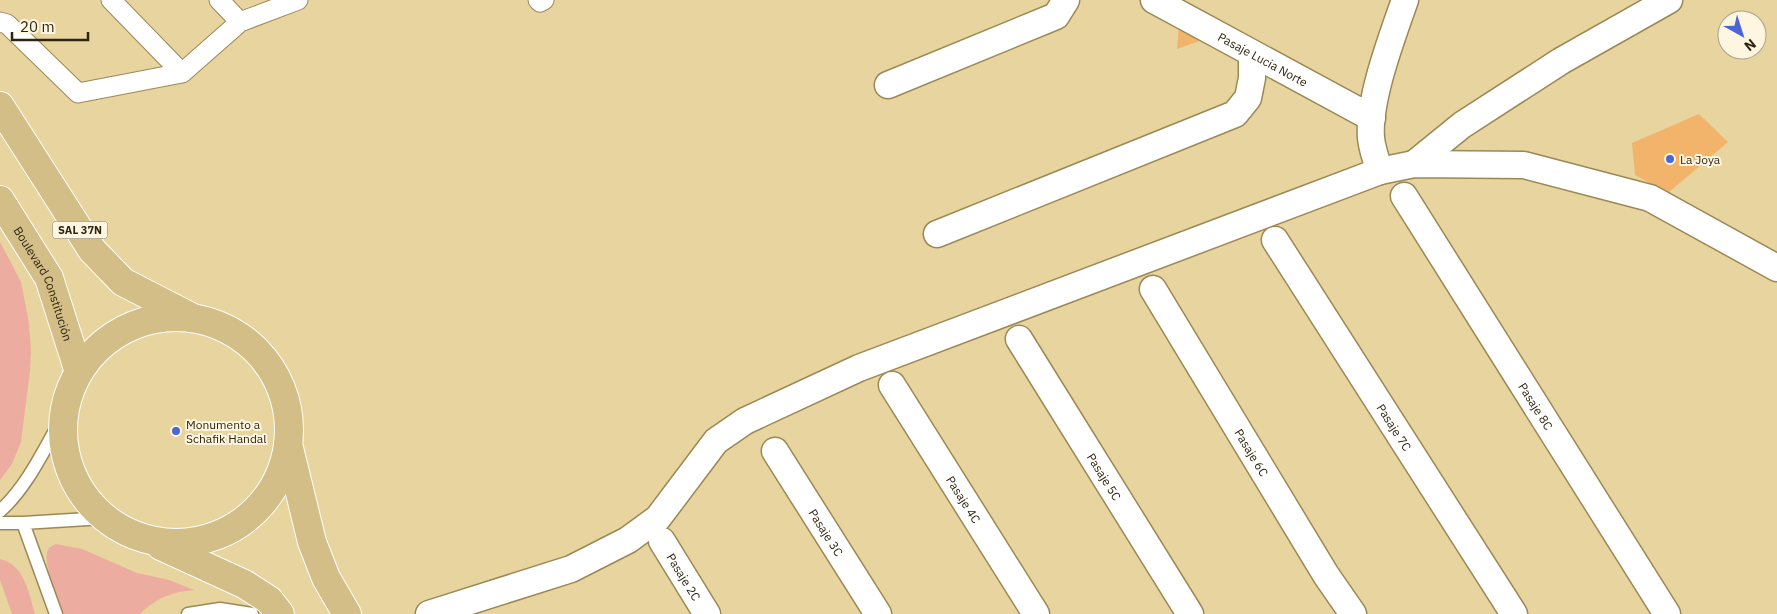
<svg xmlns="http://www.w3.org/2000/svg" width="1777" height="614" font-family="'IBM Plex Sans',sans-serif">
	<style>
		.green { fill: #edaca0 }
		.building { fill: #f1b46a }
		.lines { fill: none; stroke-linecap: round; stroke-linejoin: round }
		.service-casing { stroke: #9b8855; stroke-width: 15 }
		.pedestrian-casing { stroke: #9b8855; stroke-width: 21 }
		.minor-casing { stroke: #9b8855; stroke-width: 29 }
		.trunk-casing { stroke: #fff; stroke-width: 30 }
		.service { stroke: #fff; stroke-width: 12 }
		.pedestrian { stroke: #fff; stroke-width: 19 }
		.minor { stroke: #fff; stroke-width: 26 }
		.trunk { stroke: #d2be86; stroke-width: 28 }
		.poi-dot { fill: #4b64d8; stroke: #fef6e1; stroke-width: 2 }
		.labels { text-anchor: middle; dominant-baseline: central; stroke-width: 4; stroke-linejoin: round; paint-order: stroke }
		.shield { fill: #fef6e1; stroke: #6c644e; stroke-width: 1 }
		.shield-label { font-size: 11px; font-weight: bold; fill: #2d250f }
		.street-label { font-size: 12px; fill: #2d250f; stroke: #fef6e1 }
		.poi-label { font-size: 12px; fill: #2d250f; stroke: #fef6e1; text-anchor: start }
	</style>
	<rect width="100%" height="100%" fill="#e8d49e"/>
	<path class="green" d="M 0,242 L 21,282 L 29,323 L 31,351 L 30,371 L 21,442 L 12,464 L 0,480 Z
		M 56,544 L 82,549 L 137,573 L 169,580 L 194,590 C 172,592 156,598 140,614 L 64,614 C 59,601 40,559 49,548 C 50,547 55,544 56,544 Z
		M 0,559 C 24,564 29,593 35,614 L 12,614 L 0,580 Z"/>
	<path class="building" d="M 1179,26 L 1202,40 L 1177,49 Z
		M 1699,114 L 1728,142 L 1668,193 L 1635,175 L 1632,143 Z"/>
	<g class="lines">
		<g class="service-casing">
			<path id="service" d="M 0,511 C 28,486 45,447 64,415
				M 0,523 L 23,523 L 104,518
				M 23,523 L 56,614
				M 188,614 L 220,609 L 252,614"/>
		</g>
		<g class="pedestrian-casing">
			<path id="pedestrian" d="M 111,0 L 182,73
				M 219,0 L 240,22
				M 538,0 L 540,2 L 544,0
				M 0,22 L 7,24 L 78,93 L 182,73 L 240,22 L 298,0"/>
		</g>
		<g class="minor-casing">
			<g id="minor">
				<path id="s1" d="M 1154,0 L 1372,118"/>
				<path d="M 888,85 L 1056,16 L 1066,0"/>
				<path d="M 1414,164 L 1462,125 L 1561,61 L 1669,0"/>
				<path d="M 1380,171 C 1376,160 1372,149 1371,138 C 1368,100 1392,37 1405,0"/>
				<path id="s2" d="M 1404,196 L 1667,614"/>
				<path d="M 937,234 L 1235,114 L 1248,98 L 1252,78 L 1252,54"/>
				<path id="s3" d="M 1275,240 L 1514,614"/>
				<path id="s4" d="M 1153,289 L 1326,575 L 1353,614"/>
				<path id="s5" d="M 1019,339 L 1190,614"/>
				<path id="s6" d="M 892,385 L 1036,614"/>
				<path id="s7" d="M 775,451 L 878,614"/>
				<path id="s8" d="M 662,541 L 707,614"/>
				<path d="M 429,614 L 571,569 L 628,540 L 658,518 L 716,441 L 745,421 L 859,368 L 1380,171 L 1414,164 L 1524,165 L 1650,198 L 1777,268"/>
			</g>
		</g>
		<g class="trunk-casing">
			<g id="trunk">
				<path d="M 0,106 L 92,250 L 123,282 L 191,317"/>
				<path id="s9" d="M 0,200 L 49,278 L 79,372"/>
				<circle cx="176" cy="430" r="113"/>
				<path d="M 288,444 L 312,542 L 326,578 L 347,614"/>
				<path d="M 161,546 L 244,584 L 269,600 L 280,614"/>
			</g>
		</g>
		<use href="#service" class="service"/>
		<use href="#pedestrian" class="pedestrian"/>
		<use href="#minor" class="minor"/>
		<use href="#trunk" class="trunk"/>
	</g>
	<g class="poi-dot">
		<circle cx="1670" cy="159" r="5"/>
		<circle cx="176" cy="431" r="5"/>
	</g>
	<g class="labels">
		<rect class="shield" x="52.5" y="221.5" width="55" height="17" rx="4"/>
		<g class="shield-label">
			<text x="80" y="230">SAL 37N</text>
		</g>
		<g class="street-label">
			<text stroke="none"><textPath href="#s1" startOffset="124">Pasaje Lucia Norte</textPath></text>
			<text stroke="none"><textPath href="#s9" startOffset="95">Boulevard Constitución</textPath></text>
			<text stroke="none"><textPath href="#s2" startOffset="248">Pasaje 8C</textPath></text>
			<text stroke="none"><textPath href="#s3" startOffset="222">Pasaje 7C</textPath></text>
			<text stroke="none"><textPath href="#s4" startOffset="191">Pasaje 6C</textPath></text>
			<text stroke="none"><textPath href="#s5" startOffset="162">Pasaje 5C</textPath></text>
			<text stroke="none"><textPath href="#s6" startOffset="135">Pasaje 4C</textPath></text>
			<text stroke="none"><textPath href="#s7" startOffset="96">Pasaje 3C</textPath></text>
			<text stroke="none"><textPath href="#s8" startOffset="42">Pasaje 2C</textPath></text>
		</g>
		<g class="poi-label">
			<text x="1680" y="159">La Joya</text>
			<text x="186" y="424">Monumento a<tspan x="186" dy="14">Schafik Handal</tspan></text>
		</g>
	</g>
	<g transform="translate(1742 35) rotate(141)"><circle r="24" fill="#fef6e1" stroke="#aaa28d"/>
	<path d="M0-4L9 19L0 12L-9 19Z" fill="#4b64d8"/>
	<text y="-8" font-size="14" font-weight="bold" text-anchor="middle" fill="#2d250f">N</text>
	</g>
	<path d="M12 32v8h76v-8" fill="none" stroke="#2d250f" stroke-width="2.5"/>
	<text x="20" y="32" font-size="15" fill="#2d250f" stroke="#fef6e1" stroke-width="4" paint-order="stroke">20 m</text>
</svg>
